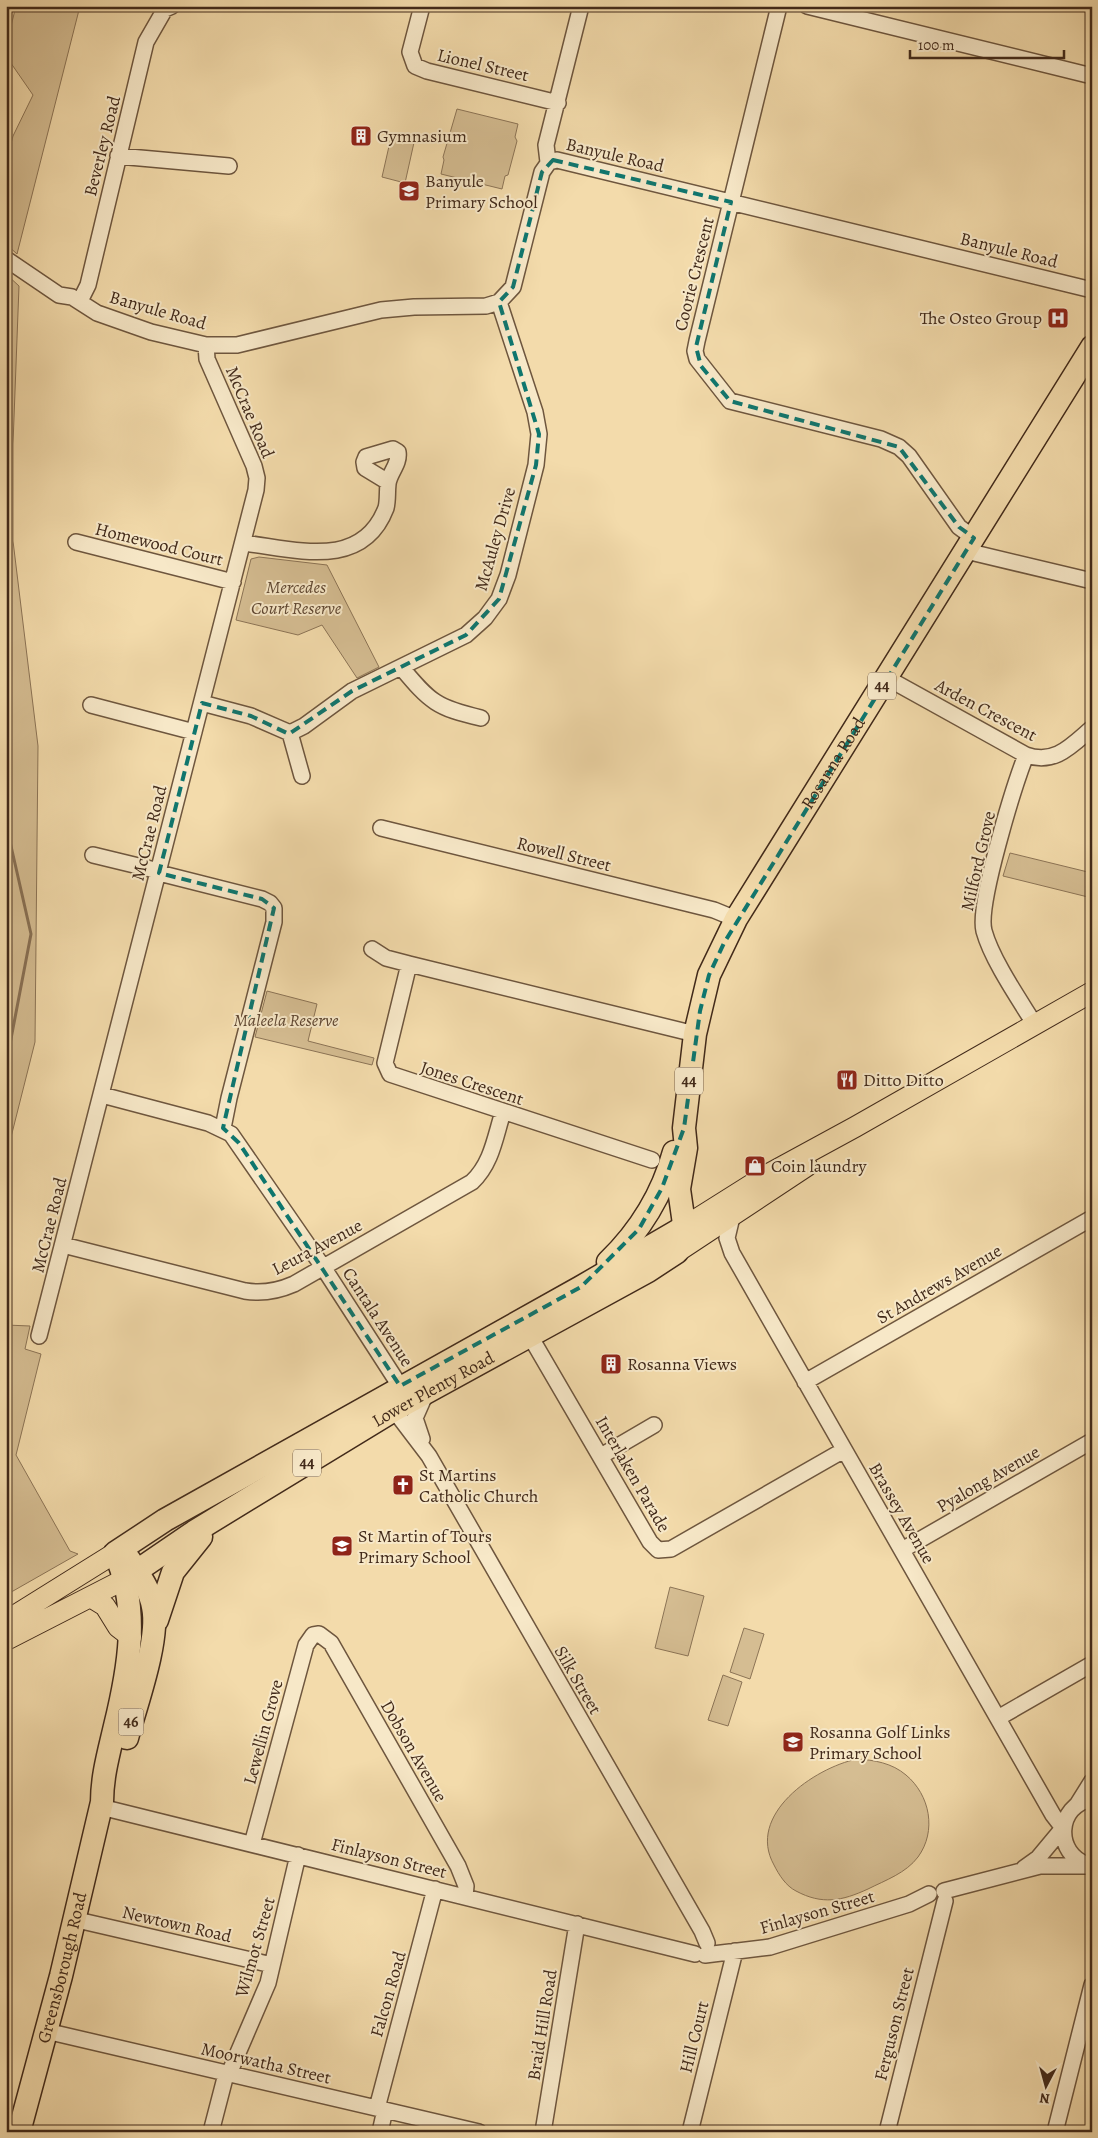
<svg xmlns="http://www.w3.org/2000/svg" width="1098" height="2138" font-family="Alegreya,serif">
	<style>
		.green { fill: #d5bd92; stroke: #8c7456 }
		.lines { fill: none; stroke-linecap: round; stroke-linejoin: round }
		.stream { stroke: #887054; stroke-width: 3 }
		.minor-casing { stroke: #6e563e; stroke-width: 18 }
		.major-casing { stroke: #422a1a; stroke-width: 22 }
		.highway-casing { stroke: #422a1a; stroke-width: 25 }
		.minor { stroke: #f7e8c8; stroke-width: 15 }
		.major { stroke: #f3dbab; stroke-width: 20 }
		.highway { stroke: #f3dbab; stroke-width: 22 }
		.marked { fill: none; stroke: #0f766e; stroke-width: 4; stroke-dasharray: 10 6; stroke-linejoin: round }
		.labels { text-anchor: middle; dominant-baseline: central; stroke-width: 4; stroke-linejoin: round; paint-order: stroke }
		.shield { fill: #f7e8c8; stroke: #78634e; stroke-width: 1 }
		.shield-label { font-size: 16px; font-weight: bold; fill: #422a1a }
		.street-label { font-size: 18px; fill: #422a1a; stroke: #f7e8c8 }
		.poi-label { font-size: 18px; fill: #422a1a; stroke: #f7e8c8; text-anchor: start }
		.park-label { font-size: 18px; font-style: italic; fill: #5f4732; stroke: #f7e8c8 }
	</style>
	<rect width="100%" height="100%" fill="#f3dbab"/>
	<filter id="stains"><feTurbulence type="fractalNoise" baseFrequency=".004" numOctaves="4"/><feColorMatrix values="0 0 0 0 .2 0 0 0 0 .09 0 0 0 0 .02 0 0 0 .5 -.17"/></filter>
	<radialGradient id="worn" r=".72"><stop offset=".6" stop-color="#630" stop-opacity="0"/><stop offset="1" stop-color="#630" stop-opacity=".3"/></radialGradient>
	<path class="green" d="M 16,6 L 80,6 L 17,254 L 6,244 L 7,158 L 13,136 L 33,95 L 6,56 L 6,46 Z
		M 457,109 L 518,124 L 515,137 L 517,141 L 508,175 L 505,176 L 502,189 L 441,174 L 444,160 L 443,157 Z
		M 392,133 L 415,138 L 405,183 L 382,177 Z
		M 6,274 L 19,286 L 13,444 L 13,541 L 38,746 L 35,1042 L 6,1157 Z
		M 259,557 L 327,565 L 379,667 L 357,678 L 322,625 L 298,635 L 236,620 L 251,559 Z
		M 1010,853 L 1092,873 L 1092,898 L 1003,876 Z
		M 267,991 L 317,1004 L 308,1041 L 374,1058 L 372,1065 L 255,1037 Z
		M 6,1325 L 30,1326 L 25,1349 L 41,1354 L 16,1455 L 70,1551 L 78,1554 L 6,1595 Z
		M 670,1587 L 704,1596 L 688,1656 L 655,1648 Z
		M 744,1628 L 764,1634 L 750,1679 L 730,1672 Z
		M 723,1675 L 742,1682 L 728,1726 L 708,1720 Z
		M 857,1759 C 874,1760 892,1763 906,1775 C 930,1795 937,1831 918,1857 C 906,1873 886,1880 868,1889 C 842,1901 822,1905 796,1891 C 786,1886 779,1875 774,1865 C 746,1815 814,1768 857,1759 Z"/>
	<g class="lines">
		<path class="stream" d="M 6,824 L 31,934 L 6,1065"/>
		<g class="minor-casing">
			<path id="minor" d="M 422,6 L 410,52 L 415,66 L 427,71 L 558,103
				M 779,6 L 697,341 L 695,351 L 697,359 L 730,401 L 881,439 L 899,447 L 909,456 L 959,527 L 974,538
				M 807,6 L 1092,76
				M 118,156 L 229,166
				M 548,162 L 546,145 L 581,6
				M 6,259 L 59,295 L 72,297 L 97,313 L 151,332 L 206,345 L 237,345 L 381,310 L 414,307 L 486,306 L 499,302 L 513,287 L 542,172 L 549,162 L 557,160 L 1092,290
				M 80,301 L 88,285 L 146,42 L 165,9 L 172,6
				M 76,542 L 233,582
				M 243,543 C 295,549 362,571 386,508 C 388,501 387,492 388,484 C 389,473 400,464 398,452 L 393,449 L 366,457 L 364,462 L 365,468 L 388,482
				M 966,551 L 1092,581
				M 401,667 C 430,702 437,708 481,718
				M 887,678 L 1026,755 C 1055,765 1071,746 1092,728
				M 202,703 L 251,716 L 290,733 L 304,726 L 352,691 L 466,635 L 485,618 L 499,599 L 508,575 L 536,465 L 539,434 L 535,412 L 499,302
				M 91,705 L 194,732
				M 290,733 L 302,776
				M 1026,755 C 1014,786 977,905 984,931 C 992,960 1019,999 1035,1025
				M 381,828 L 714,910 L 736,919
				M 93,855 L 159,871
				M 159,873 L 262,899 L 270,903 L 274,908 L 274,922 L 229,1098 L 223,1128
				M 372,949 L 386,958 L 409,964
				M 102,1095 L 208,1123 L 231,1134 L 323,1267 L 400,1386
				M 652,1160 L 390,1074 L 385,1063 L 409,964 L 695,1034
				M 732,1217 L 727,1238 L 732,1253 L 1053,1815 L 1063,1828
				M 63,1245 L 245,1291 C 263,1294 278,1291 294,1284 L 472,1182 C 492,1163 495,1137 503,1112
				M 39,1336 L 256,490 L 257,478 L 254,466 L 207,359 L 206,345
				M 530,1336 L 650,1542 L 658,1550 L 671,1549 L 844,1450
				M 805,1382 L 1092,1218
				M 394,1410 L 429,1456 L 702,1931 L 707,1943
				M 422,1439 L 415,1418 L 426,1393
				M 601,1456 L 654,1425
				M 902,1550 L 1092,1441
				M 998,1718 L 1092,1664
				M 1077,1805 L 1092,1781
				M 101,1807 L 695,1954
				M 252,1844 L 306,1645 L 313,1635 L 319,1634 L 331,1643 L 458,1866 L 466,1886 L 465,1896
				M 1088,1865 C 1054,1854 1056,1805 1092,1799
				M 1024,1868 L 1038,1858 L 1063,1828
				M 944,1891 L 1040,1866 L 1090,1866
				M 73,1919 L 272,1965
				M 705,1955 L 770,1947 L 909,1904 L 929,1894
				M 46,2031 L 479,2132
				M 377,2108 L 435,1889
				M 211,2132 L 225,2078 L 231,2069 L 268,1983 L 298,1855
				M 380,2132 L 385,2110
				M 543,2132 L 577,1924
				M 690,2132 L 735,1951
				M 887,2132 L 945,1901
				M 1055,2132 L 1092,1985"/>
		</g>
		<g class="major-casing">
			<path id="major" d="M 684,1227 L 765,1176 L 855,1127 L 1092,992
				M 677,1252 L 807,1166
				M 92,1598 L 105,1606 L 118,1627 L 131,1637
				M 6,1621 L 115,1553
				M 6,1640 L 125,1579"/>
		</g>
		<g class="highway-casing">
			<g id="highway">
				<path d="M 608,1262 C 640,1231 662,1196 674,1152"/>
				<path id="s1" d="M 125,1579 L 194,1532 L 394,1410 L 648,1271 L 677,1252 L 684,1224 L 679,1189 L 686,1148 L 684,1128 L 695,1034 L 709,975 L 736,919 L 1092,347"/>
				<path d="M 157,1620 L 173,1572 L 201,1537"/>
				<path d="M 127,1738 C 136,1705 160,1639 153,1607 C 150,1589 139,1575 129,1559"/>
				<path id="s2" d="M 19,2132 L 61,1976 L 102,1802 C 102,1776 109,1752 115,1726 C 129,1669 140,1608 115,1553 L 165,1520 L 581,1287 L 684,1227"/>
			</g>
		</g>
		<use href="#minor" class="minor"/>
		<use href="#major" class="major"/>
		<use href="#highway" class="highway"/>
	</g>
	<path class="marked" d="M 553,160 L 731,202 L 696,347 L 701,366 L 730,401 L 899,447 L 959,527 L 974,538 L 724,943 L 709,975 L 700,1011 L 684,1128 L 662,1188 L 639,1229 L 581,1287 L 400,1386 L 239,1143 L 223,1128 L 274,908 L 262,899 L 159,873 L 202,703 L 251,716 L 289,734 L 352,691 L 466,635 L 499,599 L 536,465 L 539,434 L 499,302 L 513,287 L 542,172 Z"/>
	<defs>
		<g id="building-square" transform="scale(1.125)"><rect x="-9" y="-9" width="18" height="18" rx="4" fill="#8f2418" stroke="#f7e8c8"/><path d="M-4-6H4V6H1V3H-1V6H-4ZM-2.5-4.3h1.7v1.8h-1.7ZM.8-4.3h1.7v1.8H.8ZM-2.5-1h1.7V.8h-1.7ZM.8-1h1.7V.8H.8Z" fill="#fff"/></g>
		<g id="school-square" transform="scale(1.125)"><rect x="-9" y="-9" width="18" height="18" rx="4" fill="#8f2418" stroke="#f7e8c8"/><path d="M0-5L7-2L0 1L-7-2ZM-4 1L0 2.5L4 1V4Q0 6-4 4Z" fill="#fff"/></g>
		<g id="hospital-square" transform="scale(1.125)"><rect x="-9" y="-9" width="18" height="18" rx="4" fill="#8f2418" stroke="#f7e8c8"/><path d="M-5-5h3v3.5h4V-5h3V5h-3V1.5h-4V5h-3Z" fill="#fff"/></g>
		<g id="restaurant-square" transform="scale(1.125)"><rect x="-9" y="-9" width="18" height="18" rx="4" fill="#8f2418" stroke="#f7e8c8"/><path d="M-5-6h1v4h1v-4h1v4h1v-4h1v5L-1.5 .5V6h-2V.5L-5-1ZM5-6V6H3V1.5H1.5Q1.5-4 5-6Z" fill="#fff"/></g>
		<g id="shop-square" transform="scale(1.125)"><rect x="-9" y="-9" width="18" height="18" rx="4" fill="#8f2418" stroke="#f7e8c8"/><path d="M-5-2.5h2.3a2.7 3.5 0 0 1 5.4 0H5L5.5 6h-11ZM-1.5-2.5h3a1.5 2.3 0 0 0-3 0Z" fill="#fff"/></g>
		<g id="church-square" transform="scale(1.125)"><rect x="-9" y="-9" width="18" height="18" rx="4" fill="#8f2418" stroke="#f7e8c8"/><path d="M-1.2-6h2.4v3.5h3.3v2.4h-3.3V6h-2.4V-.1h-3.3v-2.4h3.3Z" fill="#fff"/></g>
	</defs>
	<g fill-rule="evenodd">
		<use href="#building-square" x="361" y="136"/>
		<use href="#school-square" x="409" y="191"/>
		<use href="#hospital-square" x="1058" y="318"/>
		<use href="#restaurant-square" x="847" y="1080"/>
		<use href="#shop-square" x="755" y="1166"/>
		<use href="#building-square" x="611" y="1364"/>
		<use href="#church-square" x="403" y="1485"/>
		<use href="#school-square" x="342" y="1546"/>
		<use href="#school-square" x="793" y="1742"/>
	</g>
	<g class="labels">
		<g class="shield">
			<rect x="868" y="672.5" width="28" height="27" rx="4"/>
			<rect x="675" y="1067.5" width="28" height="27" rx="4"/>
			<rect x="293" y="1449.5" width="28" height="27" rx="4"/>
			<rect x="118.5" y="1708.5" width="25" height="27" rx="4"/>
		</g>
		<g class="shield-label">
			<text x="882" y="686">44</text>
			<text x="689" y="1081">44</text>
			<text x="307" y="1463">44</text>
			<text x="131" y="1722">46</text>
		</g>
		<g class="street-label">
			<text transform="translate(483 65) rotate(13)">Lionel Street</text>
			<text transform="translate(102 146) rotate(-76)">Beverley Road</text>
			<text transform="translate(615 155) rotate(13)">Banyule Road</text>
			<text transform="translate(1009 250) rotate(14)">Banyule Road</text>
			<text transform="translate(694 274) rotate(-76)">Coorie Crescent</text>
			<text transform="translate(158 310) rotate(16)">Banyule Road</text>
			<text transform="translate(250 412) rotate(67)">McCrae Road</text>
			<text transform="translate(495 539) rotate(-74)">McAuley Drive</text>
			<text transform="translate(159 544) rotate(14)">Homewood Court</text>
			<text transform="translate(986 710) rotate(28)">Arden Crescent</text>
			<text stroke="none"><textPath href="#s1" startOffset="1169">Rosanna Road</textPath></text>
			<text transform="translate(149 833) rotate(-76)">McCrae Road</text>
			<text transform="translate(564 854) rotate(14)">Rowell Street</text>
			<text transform="translate(978 861) rotate(-77)">Milford Grove</text>
			<text transform="translate(472 1083) rotate(18)">Jones Crescent</text>
			<text transform="translate(49 1225) rotate(-76)">McCrae Road</text>
			<text transform="translate(317 1247) rotate(-28)">Leura Avenue</text>
			<text transform="translate(939 1284) rotate(-30)">St Andrews Avenue</text>
			<text transform="translate(378 1317) rotate(57)">Cantala Avenue</text>
			<text stroke="none"><textPath href="#s1" startOffset="362">Lower Plenty Road</textPath></text>
			<text transform="translate(633 1474) rotate(60)">Interlaken Parade</text>
			<text transform="translate(988 1479) rotate(-30)">Pyalong Avenue</text>
			<text transform="translate(902 1513) rotate(60)">Brassey Avenue</text>
			<text transform="translate(578 1680) rotate(60)">Silk Street</text>
			<text transform="translate(263 1732) rotate(-75)">Lewellin Grove</text>
			<text transform="translate(414 1751) rotate(60)">Dobson Avenue</text>
			<text transform="translate(389 1858) rotate(14)">Finlayson Street</text>
			<text transform="translate(817 1912) rotate(-16)">Finlayson Street</text>
			<text transform="translate(177 1924) rotate(13)">Newtown Road</text>
			<text transform="translate(255 1947) rotate(-74)">Wilmot Street</text>
			<text stroke="none"><textPath href="#s2" startOffset="170">Greensborough Road</textPath></text>
			<text transform="translate(388 1994) rotate(-74)">Falcon Road</text>
			<text transform="translate(894 2024) rotate(-76)">Ferguson Street</text>
			<text transform="translate(542 2025) rotate(-81)">Braid Hill Road</text>
			<text transform="translate(694 2037) rotate(-76)">Hill Court</text>
			<text transform="translate(266 2063) rotate(13)">Moorwatha Street</text>
		</g>
		<g class="poi-label">
			<text x="377" y="136">Gymnasium</text>
			<text x="425" y="181">Banyule<tspan x="425" dy="21">Primary School</tspan></text>
			<text x="1042" y="318" text-anchor="end">The Osteo Group</text>
			<text x="863" y="1080">Ditto Ditto</text>
			<text x="771" y="1166">Coin laundry</text>
			<text x="627" y="1364">Rosanna Views</text>
			<text x="419" y="1475">St Martins<tspan x="419" dy="21">Catholic Church</tspan></text>
			<text x="358" y="1536">St Martin of Tours<tspan x="358" dy="21">Primary School</tspan></text>
			<text x="809" y="1732">Rosanna Golf Links<tspan x="809" dy="21">Primary School</tspan></text>
		</g>
		<g class="park-label">
			<text x="296" y="587">Mercedes<tspan x="296" dy="21">Court Reserve</tspan></text>
			<text x="286" y="1020">Maleela Reserve</text>
		</g>
	</g>
	<rect width="1098" height="2138" fill="none" stroke="#f3dbab" stroke-width="25"/>
	<rect x="8" y="8" width="1083" height="2123" fill="none" stroke="#422a1a" stroke-width="2.5"/>
	<rect x="12" y="12" width="1073" height="2113" fill="none" stroke="#422a1a"/>
	<g transform="translate(1046 2086) rotate(186)" stroke="#f7e8c8" stroke-width="4" paint-order="stroke">
	<path d="M0-4L9 19L0 12L-9 19Z" fill="#422a1a"/>
	<text y="-8" font-size="14" font-weight="bold" text-anchor="middle" fill="#422a1a">N</text>
	</g>
	<path d="M910 50v8h154v-8" fill="none" stroke="#422a1a" stroke-width="2.5"/>
	<text x="918" y="50" font-size="15" fill="#422a1a" stroke="#f7e8c8" stroke-width="4" paint-order="stroke">100 m</text>
	<rect width="100%" height="100%" filter="url(#stains)"/>
	<rect width="100%" height="100%" fill="url(#worn)"/>
</svg>
